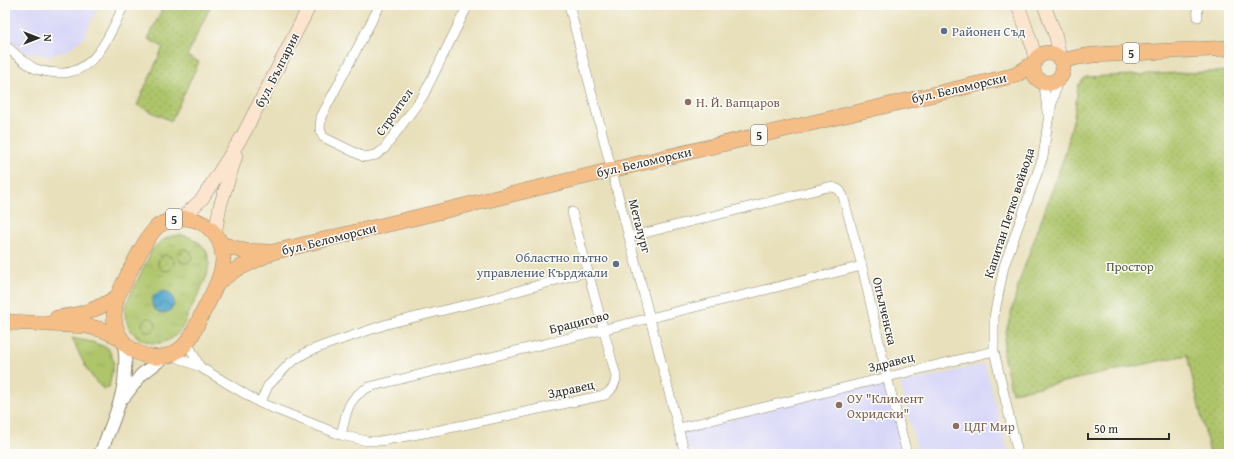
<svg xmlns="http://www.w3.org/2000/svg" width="1234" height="459" font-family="'Gentium Book Plus',serif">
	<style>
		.built { fill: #d8d7f8 }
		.grass { fill: url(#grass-tufts); stroke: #6c784a }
		.park { fill: url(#park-dots); stroke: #6c784a }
		.water { fill: url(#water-waves); stroke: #3e687c }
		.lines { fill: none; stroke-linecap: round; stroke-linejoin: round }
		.minor-casing { stroke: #8a8673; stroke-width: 10 }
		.tertiary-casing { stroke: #8a8673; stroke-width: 14 }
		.secondary-casing { stroke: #8a8673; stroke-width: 14 }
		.primary-casing { stroke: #8a8673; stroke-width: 16 }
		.minor { stroke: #fff; stroke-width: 9 }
		.tertiary { stroke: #fff; stroke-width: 12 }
		.secondary { stroke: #fbe5cf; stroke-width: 13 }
		.primary { stroke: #f6be87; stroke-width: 15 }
		.service-dot { fill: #5c6f8a; stroke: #fdfcf7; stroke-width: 1.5 }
		.education-dot { fill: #8d6e63; stroke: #fdfcf7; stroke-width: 1.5 }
		.labels { text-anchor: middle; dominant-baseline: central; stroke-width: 3; stroke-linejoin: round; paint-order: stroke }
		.shield { fill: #fdfcf7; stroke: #6a6a68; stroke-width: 1 }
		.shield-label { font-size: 12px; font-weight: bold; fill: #2b2b2b }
		.service-label { font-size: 13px; fill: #4e5e75; stroke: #fdfcf7; text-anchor: start }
		.street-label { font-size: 13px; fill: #2b2b2b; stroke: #fdfcf7 }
		.education-label { font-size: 13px; fill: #785e54; stroke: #fdfcf7; text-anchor: start }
		.park-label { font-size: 13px; fill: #52593e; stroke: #fdfcf7 }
	</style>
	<defs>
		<pattern id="grass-tufts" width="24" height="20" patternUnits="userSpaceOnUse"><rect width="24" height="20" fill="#aec56a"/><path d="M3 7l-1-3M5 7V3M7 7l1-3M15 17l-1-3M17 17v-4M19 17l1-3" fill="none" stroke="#96a95c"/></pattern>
		<pattern id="park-dots" width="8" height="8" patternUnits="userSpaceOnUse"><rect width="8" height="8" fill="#aec56a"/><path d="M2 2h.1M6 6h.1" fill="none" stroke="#96a95c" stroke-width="1.8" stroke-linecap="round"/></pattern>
		<pattern id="water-waves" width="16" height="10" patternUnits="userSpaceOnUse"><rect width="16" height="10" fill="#50a6cc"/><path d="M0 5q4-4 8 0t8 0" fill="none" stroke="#4387a6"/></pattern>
	</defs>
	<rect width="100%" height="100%" fill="#fdfcf7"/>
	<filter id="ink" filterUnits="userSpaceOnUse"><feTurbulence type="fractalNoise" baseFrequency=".025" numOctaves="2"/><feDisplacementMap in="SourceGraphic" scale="8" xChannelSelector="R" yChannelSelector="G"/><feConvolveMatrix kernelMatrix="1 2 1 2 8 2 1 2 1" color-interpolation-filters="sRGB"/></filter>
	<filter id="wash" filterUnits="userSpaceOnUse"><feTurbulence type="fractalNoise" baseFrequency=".012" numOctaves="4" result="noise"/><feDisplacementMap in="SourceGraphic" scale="16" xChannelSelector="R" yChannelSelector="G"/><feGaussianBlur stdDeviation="0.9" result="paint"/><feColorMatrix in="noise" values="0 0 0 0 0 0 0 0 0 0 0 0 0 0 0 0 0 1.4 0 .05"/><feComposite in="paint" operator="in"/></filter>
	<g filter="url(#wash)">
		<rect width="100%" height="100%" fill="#e8e0bb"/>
		<path class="built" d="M 5,5 L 99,5 L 84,37 L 67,51 L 49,56 L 25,52 L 8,39 L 5,36 Z
			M 985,364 L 1009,454 L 918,454 L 900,384 Z
			M 886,378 L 904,454 L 689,454 L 683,433 Z"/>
		<path class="grass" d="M 181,235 L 190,237 L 201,244 L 207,252 L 209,263 L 207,276 L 182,328 C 162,357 122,341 125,306 L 152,250 C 160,241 168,235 181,235 Z
			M 72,338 L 92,342 L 108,348 L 114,362 L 109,387 L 103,389 C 88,376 80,355 72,338 Z"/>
		<path class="park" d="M 164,5 L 211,5 L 187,56 L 199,62 L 171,121 L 137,105 L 163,47 L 148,39 Z
			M 1229,71 L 1229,454 L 1210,454 L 1187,355 L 1012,393 L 1003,354 L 1006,332 L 1020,279 L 1065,154 L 1074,116 L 1078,86 L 1085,77 Z
			M178 256a7 7 0 1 1 14 0a7 7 0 1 1-14 0Z
			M158 263a8 8 0 1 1 16 0a8 8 0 1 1-16 0Z
			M142 325a7 7 0 1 1 14 0a7 7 0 1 1-14 0Z"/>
		<path class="water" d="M152 302a11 11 0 1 1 22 0a11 11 0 1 1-22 0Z"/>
	</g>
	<g filter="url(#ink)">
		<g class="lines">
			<g class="minor-casing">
				<path id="minor" d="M 380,5 L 321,117 L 320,129 L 323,137 L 364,157 L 376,155 L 384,149 L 423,96 L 468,5
					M 569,5 L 685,454
					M 1197,5 L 1198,17
					M 5,45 C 14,53 23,62 34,68 C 42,72 49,72 58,73 C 96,75 110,33 124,5
					M 1041,81 L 1045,92 L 1047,112
					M 572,212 L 616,376 C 616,385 612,390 605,395 L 440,430 L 380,441 L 367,441 L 341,435 C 347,412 346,399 369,387 C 534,346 698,306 862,266
					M 629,237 L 828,187 C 836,187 840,189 843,196 L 862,266 L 887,377 L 907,454
					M 187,342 L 200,367
					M 171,355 L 200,367 L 260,403 L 341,435
					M 260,403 L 268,386 L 290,363 L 307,352 L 328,344 L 387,324 L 490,299 L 588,271
					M 679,428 L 994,351
					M 1018,454 L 994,351 L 994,317 L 1004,266 L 1043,157 L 1048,121 L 1058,78"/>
			</g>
			<g class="tertiary-casing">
				<path id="tertiary" d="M 124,397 L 141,375 L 164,357
					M 100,454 C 116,414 130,387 124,342"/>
			</g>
			<g class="secondary-casing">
				<path id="secondary" d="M 1018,5 L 1032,45 L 1035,60
					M 1044,5 L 1056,37 L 1060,59
					M 182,218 L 202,199 L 243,135 L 310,5
					M 215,234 L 220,206 L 236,156"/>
			</g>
			<g class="primary-casing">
				<path id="primary" d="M1033 68a15 15 0 1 1 30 0a15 15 0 1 1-30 0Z
					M 1061,61 L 1079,57 L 1093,55 L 1229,48
					M 182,218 C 193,218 201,221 209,228 C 238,253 215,289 202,314 C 196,326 191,342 179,350 C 163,362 140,358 126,345 C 113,332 112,313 117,297 C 126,279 145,237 158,226 C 166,221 173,219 182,218 Z
					M 221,244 L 244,251 L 270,252
					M 218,282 L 237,269 L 273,252 L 612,170 L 1016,75 L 1034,63
					M 57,318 C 83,314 95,311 117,297
					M 5,322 L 30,323 L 87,326 L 103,330 L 121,338"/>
			</g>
			<use href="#minor" class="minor"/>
			<use href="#tertiary" class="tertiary"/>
			<use href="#secondary" class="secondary"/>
			<use href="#primary" class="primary"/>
		</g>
	</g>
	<g class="service-dot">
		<circle cx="944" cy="31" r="4"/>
		<circle cx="616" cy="264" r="4"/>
	</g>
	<g class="education-dot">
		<circle cx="688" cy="102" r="4"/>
		<circle cx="839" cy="405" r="4"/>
		<circle cx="956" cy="426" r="4"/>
	</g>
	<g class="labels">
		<g class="shield">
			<rect x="1123" y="43" width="16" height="20" rx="3"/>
			<rect x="751" y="125" width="16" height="20" rx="3"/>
			<rect x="166" y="209" width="16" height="20" rx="3"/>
		</g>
		<g class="shield-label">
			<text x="1131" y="53">5</text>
			<text x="759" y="135">5</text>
			<text x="174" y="219">5</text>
		</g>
		<g class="service-label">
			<text x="952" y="31">Районен Съд</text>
			<text x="608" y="257" text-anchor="end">Областно пътно<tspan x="608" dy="15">управление Кърджали</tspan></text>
		</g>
		<g class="street-label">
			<text transform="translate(277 70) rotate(-63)">бул. България</text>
			<text transform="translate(959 88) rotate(-13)">бул. Беломорски</text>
			<text transform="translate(394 112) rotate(-55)">Строител</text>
			<text transform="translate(644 162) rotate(-13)">бул. Беломорски</text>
			<text transform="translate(1009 213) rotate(-72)">Капитан Петко войвода</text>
			<text transform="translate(640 226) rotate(75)">Металург</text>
			<text transform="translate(329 239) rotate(-14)">бул. Беломорски</text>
			<text transform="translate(885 311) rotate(77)">Опълченска</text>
			<text transform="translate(579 322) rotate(-14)">Брацигово</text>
			<text transform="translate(891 362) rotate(-14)">Здравец</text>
			<text transform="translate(571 389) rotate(-12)">Здравец</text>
		</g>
		<g class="education-label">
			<text x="696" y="102">Н. Й. Вапцаров</text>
			<text x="847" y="398">ОУ "Климент<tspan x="847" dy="15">Охридски"</tspan></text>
			<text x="964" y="426">ЦДГ Мир</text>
		</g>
		<g class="park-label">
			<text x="1130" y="266">Простор</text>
		</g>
	</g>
	<rect width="1234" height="459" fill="none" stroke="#fdfcf7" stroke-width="20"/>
	<g transform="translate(38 38) rotate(90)" stroke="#fdfcf7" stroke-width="3" paint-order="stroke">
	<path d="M0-3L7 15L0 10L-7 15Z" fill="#2b2b2b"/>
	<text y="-6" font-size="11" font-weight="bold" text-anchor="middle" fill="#2b2b2b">N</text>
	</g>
	<path d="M1088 433v6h81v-6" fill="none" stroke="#2b2b2b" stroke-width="2"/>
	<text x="1094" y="433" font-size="12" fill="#2b2b2b" stroke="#fdfcf7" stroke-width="3" paint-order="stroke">50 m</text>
</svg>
